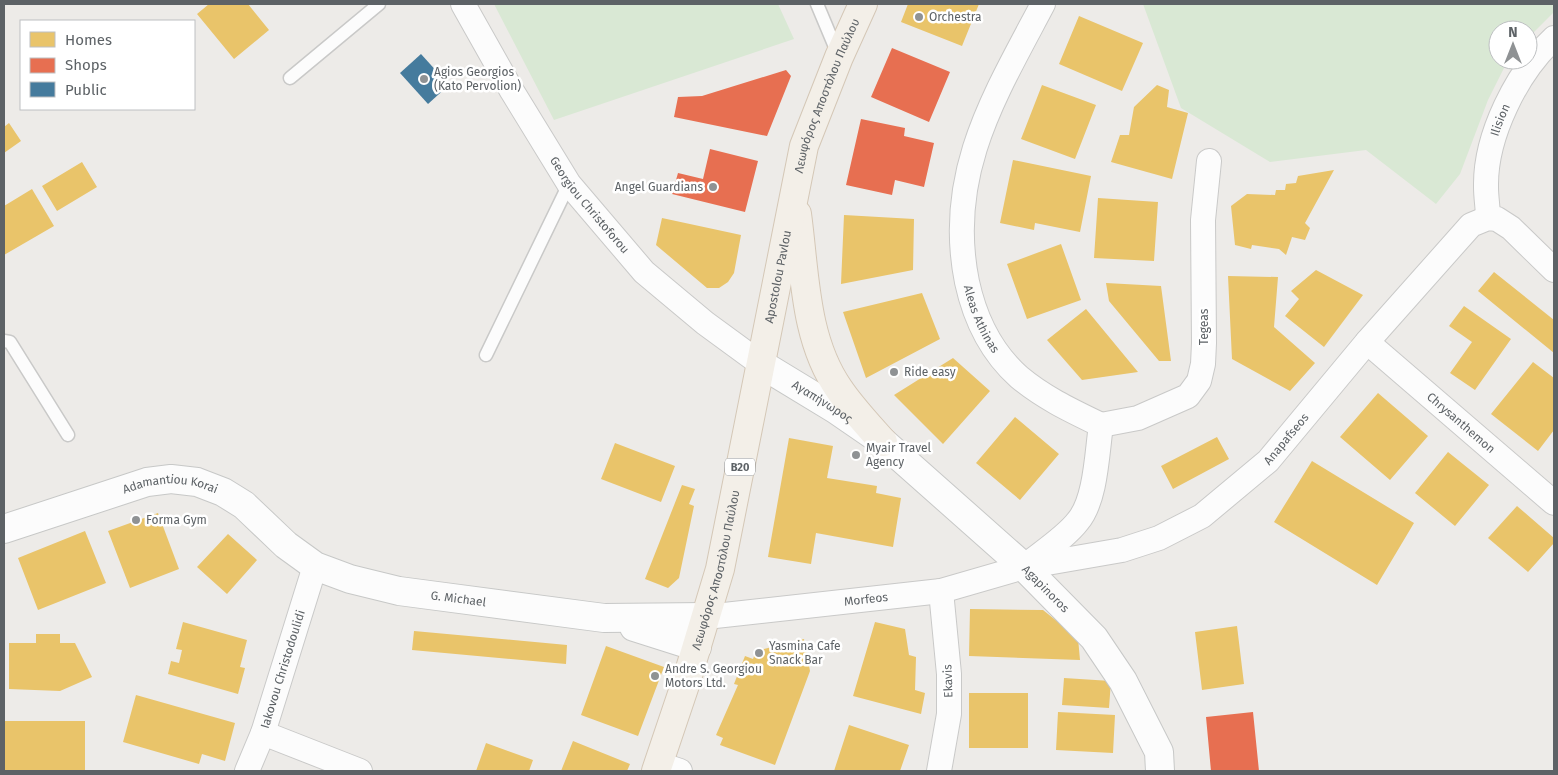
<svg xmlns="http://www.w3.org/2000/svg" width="1558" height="775" font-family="'Fira Sans',sans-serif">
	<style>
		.green { fill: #d9e8d4 }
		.homes { fill: #e9c46a }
		.shops { fill: #e76f51 }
		.public { fill: #457b9d }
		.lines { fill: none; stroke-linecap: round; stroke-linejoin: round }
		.service-casing { stroke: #c9c9c8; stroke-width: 15 }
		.minor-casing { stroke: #c9c9c8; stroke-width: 26 }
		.secondary-casing { stroke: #c7c8c7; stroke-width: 30 }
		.primary-casing { stroke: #d4c7b6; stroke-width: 30 }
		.service { stroke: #fcfcfc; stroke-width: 12 }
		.minor { stroke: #fcfcfc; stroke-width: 24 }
		.secondary { stroke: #fcfcfc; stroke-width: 28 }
		.primary { stroke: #f3efe8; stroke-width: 28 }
		.poi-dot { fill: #8f9294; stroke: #fff; stroke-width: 2 }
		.labels { text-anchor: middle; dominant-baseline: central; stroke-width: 5; stroke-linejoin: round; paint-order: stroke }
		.shield { fill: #fff; stroke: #8e9194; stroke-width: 1 }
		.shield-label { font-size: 11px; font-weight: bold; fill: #5d6266 }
		.poi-label { font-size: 12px; fill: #5d6266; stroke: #fff; text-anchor: start }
		.street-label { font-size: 12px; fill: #5d6266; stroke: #fff }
	</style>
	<rect width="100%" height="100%" fill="#edebe8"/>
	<path class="green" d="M 494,4 L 778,4 L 794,39 L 554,120 Z
		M 1143,4 L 1554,4 L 1554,12 L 1528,38 L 1528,30 L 1498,30 L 1498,60 L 1508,60 L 1488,100 L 1460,174 L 1436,204 L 1366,150 L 1270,162 L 1181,108 Z"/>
	<path class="homes" d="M 209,4 L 248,4 L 269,30 L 234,59 L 197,14 Z
		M 908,4 L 979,4 L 962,46 L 901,22 Z
		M 1079,16 L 1143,43 L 1122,91 L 1059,64 Z
		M 1042,85 L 1096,105 L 1075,159 L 1021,139 Z
		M 1157,85 L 1169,90 L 1167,107 L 1188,113 L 1172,179 L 1111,162 L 1120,135 L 1129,135 L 1134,107 Z
		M 9,123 L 21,141 L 4,153 L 4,127 Z
		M 1013,160 L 1091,176 L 1080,232 L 1035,223 L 1034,230 L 1000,223 Z
		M 82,162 L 97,187 L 57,211 L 42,186 Z
		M 1334,170 L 1305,223 L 1310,228 L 1305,240 L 1292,237 L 1286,255 L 1279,249 L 1252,245 L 1251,249 L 1235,245 L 1231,206 L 1247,194 L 1275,195 L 1276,190 L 1285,190 L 1286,184 L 1296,183 L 1298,176 Z
		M 32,189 L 54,226 L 4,255 L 4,206 Z
		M 1098,198 L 1158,202 L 1154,261 L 1094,258 Z
		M 844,215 L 914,219 L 913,270 L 841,284 Z
		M 662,218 L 741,235 L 734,273 L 728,282 L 719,288 L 707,288 L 656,245 Z
		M 1061,244 L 1081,300 L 1027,319 L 1007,264 Z
		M 1316,270 L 1363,295 L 1324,347 L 1285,316 L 1299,299 L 1291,291 Z
		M 1494,272 L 1554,320 L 1554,353 L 1478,291 Z
		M 1228,276 L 1278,277 L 1274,327 L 1315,363 L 1290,391 L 1232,359 Z
		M 1106,283 L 1161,286 L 1171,361 L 1159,361 L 1109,301 Z
		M 922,293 L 940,339 L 866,378 L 843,312 Z
		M 1464,306 L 1511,339 L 1475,390 L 1450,373 L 1472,342 L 1449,326 Z
		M 1086,309 L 1138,372 L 1082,380 L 1047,340 Z
		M 953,358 L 990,391 L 943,444 L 894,395 Z
		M 1533,362 L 1554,378 L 1554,430 L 1538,451 L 1491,414 Z
		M 1378,393 L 1428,436 L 1390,480 L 1340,437 Z
		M 1015,417 L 1059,454 L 1020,500 L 976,463 Z
		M 1217,437 L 1229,459 L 1173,489 L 1161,466 Z
		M 789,438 L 833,446 L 827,478 L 877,486 L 876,493 L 901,498 L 893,547 L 816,533 L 811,564 L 768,557 Z
		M 615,443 L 675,466 L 661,502 L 601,479 Z
		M 1448,452 L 1489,485 L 1455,526 L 1415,493 Z
		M 1312,461 L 1414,523 L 1377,585 L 1274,522 Z
		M 682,485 L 695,489 L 689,504 L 694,506 L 679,578 L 668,588 L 645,579 Z
		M 1517,506 L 1554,538 L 1554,543 L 1528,572 L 1488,538 Z
		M 158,513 L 179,569 L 130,588 L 108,531 Z
		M 85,531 L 106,583 L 38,610 L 18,558 Z
		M 228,534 L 257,560 L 227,594 L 197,567 Z
		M 970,609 L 1043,610 L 1078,638 L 1080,660 L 969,656 Z
		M 183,622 L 247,640 L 240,667 L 245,668 L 238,694 L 168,674 L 171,661 L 179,663 L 182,650 L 176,649 Z
		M 875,622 L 905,629 L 909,655 L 916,657 L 915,690 L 925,693 L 921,714 L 853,696 Z
		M 1237,626 L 1244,684 L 1202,690 L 1195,632 Z
		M 414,631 L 567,645 L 566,664 L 412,650 Z
		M 36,634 L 60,634 L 60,643 L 75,643 L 92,677 L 60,691 L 9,689 L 9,643 L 36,643 Z
		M 804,639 L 810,671 L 775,765 L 720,745 L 723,738 L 716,735 L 738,685 L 734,684 L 745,656 L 753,659 L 756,651 Z
		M 606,646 L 664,667 L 638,736 L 581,715 Z
		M 1064,678 L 1111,681 L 1109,708 L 1062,705 Z
		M 969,693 L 1028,693 L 1028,748 L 969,748 Z
		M 136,695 L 235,723 L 225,761 L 202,754 L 199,764 L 123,742 Z
		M 1058,712 L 1115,715 L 1113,753 L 1056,750 Z
		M 5,721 L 85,721 L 85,771 L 4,771 Z
		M 849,725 L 909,745 L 900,771 L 834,771 Z
		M 573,741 L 630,764 L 627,771 L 561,771 Z
		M 486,743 L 533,760 L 529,771 L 476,771 Z"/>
	<path class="shops" d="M 892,48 L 950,72 L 929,122 L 871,97 Z
		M 786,70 L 791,76 L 767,136 L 674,117 L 678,97 L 702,96 Z
		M 861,119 L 905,128 L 904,136 L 934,143 L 924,187 L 895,180 L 892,195 L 846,185 Z
		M 710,149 L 758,161 L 745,212 L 672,194 L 678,173 L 703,179 Z
		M 1253,712 L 1259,771 L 1211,771 L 1206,717 Z"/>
	<path class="public" d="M 421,54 L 449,85 L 428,104 L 400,73 Z"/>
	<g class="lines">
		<g class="service-casing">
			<path id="service" d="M 817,4 L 838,54
				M 290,78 L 379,4
				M 4,341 L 10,342 L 68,435
				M 486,355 L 569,184"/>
		</g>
		<g class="minor-casing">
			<g id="minor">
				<path id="s1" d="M 463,4 L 512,91 L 569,184 L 644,272 L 705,323 L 761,364"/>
				<path id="s2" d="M 1043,4 C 995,95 945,174 967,282 C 975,319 991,352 1019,377 C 1044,398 1072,411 1101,425"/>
				<path id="s3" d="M 1488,218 C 1488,208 1486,198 1486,187 C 1485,136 1517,72 1554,38"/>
				<path id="s4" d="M 1367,342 L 1554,503"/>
				<path d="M 1101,425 L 1138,418 L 1188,396 L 1199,381 L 1203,364 L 1204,343 L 1203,220 L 1209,161"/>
				<path d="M 1025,566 C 1041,553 1066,537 1078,521 C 1096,500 1097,452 1101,425"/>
				<path id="s5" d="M 706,617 L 941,591 L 1024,567 L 1122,550 L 1159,538 L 1202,516 L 1268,461 L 1367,342 L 1471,225 L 1488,218 L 1497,219 L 1511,228 L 1554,270"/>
				<path d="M 263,733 L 360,771"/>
				<path d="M 659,764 L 680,771"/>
				<path id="s6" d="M 247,771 L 263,733 L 315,566"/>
				<path d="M 939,771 L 949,714 L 949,674 L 941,591"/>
			</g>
		</g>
		<g class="secondary-casing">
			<g id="secondary">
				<path id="s7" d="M 761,364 L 835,409 L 883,442 L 1024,567 L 1094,638 L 1123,681 L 1159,752 L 1160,771"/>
				<path id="s8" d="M 4,529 L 147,482 L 171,479 L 197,482 L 223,492 L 244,505 L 286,545 L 315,566 L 350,579 L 399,591 L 604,618 L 706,617"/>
				<path d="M 634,627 L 697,647"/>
			</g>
		</g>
		<g class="primary-casing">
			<g id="primary">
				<path d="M 797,214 C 805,272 804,339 839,389 C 851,407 868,425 883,442"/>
				<path id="s9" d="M 656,771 L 686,682 L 720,569 L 804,146 L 839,57 L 863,4"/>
			</g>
		</g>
		<use href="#service" class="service"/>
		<use href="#minor" class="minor"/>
		<use href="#secondary" class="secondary"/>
		<use href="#primary" class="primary"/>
	</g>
	<g class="poi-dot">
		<circle cx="919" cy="17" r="5"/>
		<circle cx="424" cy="79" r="5"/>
		<circle cx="713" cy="187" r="5"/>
		<circle cx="894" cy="372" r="5"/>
		<circle cx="856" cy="455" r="5"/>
		<circle cx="136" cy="520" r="5"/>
		<circle cx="759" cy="653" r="5"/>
		<circle cx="655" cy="676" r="5"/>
	</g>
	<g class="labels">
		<rect class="shield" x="725" y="458.5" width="30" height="17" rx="4"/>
		<g class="shield-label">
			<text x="740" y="467">B20</text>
		</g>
		<g class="poi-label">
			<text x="929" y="17">Orchestra</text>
			<text x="434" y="72">Agios Georgios<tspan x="434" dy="14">(Kato Pervolion)</tspan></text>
			<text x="703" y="187" text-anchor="end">Angel Guardians</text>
			<text x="904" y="372">Ride easy</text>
			<text x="866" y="448">Myair Travel<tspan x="866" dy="14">Agency</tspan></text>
			<text x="146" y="520">Forma Gym</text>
			<text x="769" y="646">Yasmina Cafe<tspan x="769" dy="14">Snack Bar</tspan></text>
			<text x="665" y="669">Andre S. Georgiou<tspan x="665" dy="14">Motors Ltd.</tspan></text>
		</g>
		<g class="street-label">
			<text stroke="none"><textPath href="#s9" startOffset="698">Λεωφόρος Αποστόλου Παύλου</textPath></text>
			<text stroke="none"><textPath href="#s3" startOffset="100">Ilision</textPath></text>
			<text stroke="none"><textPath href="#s1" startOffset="238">Georgiou Christoforou</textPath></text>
			<text stroke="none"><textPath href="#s9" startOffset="510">Apostolou Pavlou</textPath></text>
			<text stroke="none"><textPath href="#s2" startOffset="335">Aleas Athinas</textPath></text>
			<text transform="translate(1204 327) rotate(-90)">Tegeas</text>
			<text stroke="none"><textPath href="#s7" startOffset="72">Αγαπήνωρος</textPath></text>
			<text stroke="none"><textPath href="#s4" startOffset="124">Chrysanthemon</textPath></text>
			<text stroke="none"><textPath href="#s5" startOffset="624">Anapafseos</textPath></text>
			<text stroke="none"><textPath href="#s8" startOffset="174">Adamantiou Korai</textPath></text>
			<text stroke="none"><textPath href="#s9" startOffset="210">Λεωφόρος Αποστόλου Παύλου</textPath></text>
			<text stroke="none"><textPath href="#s7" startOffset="364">Agapinoros</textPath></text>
			<text stroke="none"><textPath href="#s8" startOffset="495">G. Michael</textPath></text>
			<text stroke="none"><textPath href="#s5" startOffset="161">Morfeos</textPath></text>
			<text stroke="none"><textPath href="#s6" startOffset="108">Iakovou Christodoulidi</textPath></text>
			<text transform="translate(948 681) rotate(-92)">Ekavis</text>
		</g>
	</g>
	<rect width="1558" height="775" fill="none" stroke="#5d6266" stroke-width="10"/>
	<rect x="20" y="20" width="175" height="90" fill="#ffffff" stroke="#bec0c2"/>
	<rect x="30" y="32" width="25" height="15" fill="#e9c46a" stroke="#bec0c2"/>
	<text x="65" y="45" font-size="15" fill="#5d6266">Homes</text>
	<rect x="30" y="58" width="25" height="15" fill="#e76f51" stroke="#bec0c2"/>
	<text x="65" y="70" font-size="15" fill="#5d6266">Shops</text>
	<rect x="30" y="82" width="25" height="15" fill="#457b9d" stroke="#bec0c2"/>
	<text x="65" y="95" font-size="15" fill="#5d6266">Public</text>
	<g transform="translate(1513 45)"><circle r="24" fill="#ffffff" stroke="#bec0c2"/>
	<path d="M0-4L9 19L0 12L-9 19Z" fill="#8f9294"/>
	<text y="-8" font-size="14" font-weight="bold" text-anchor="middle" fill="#5d6266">N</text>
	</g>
</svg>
